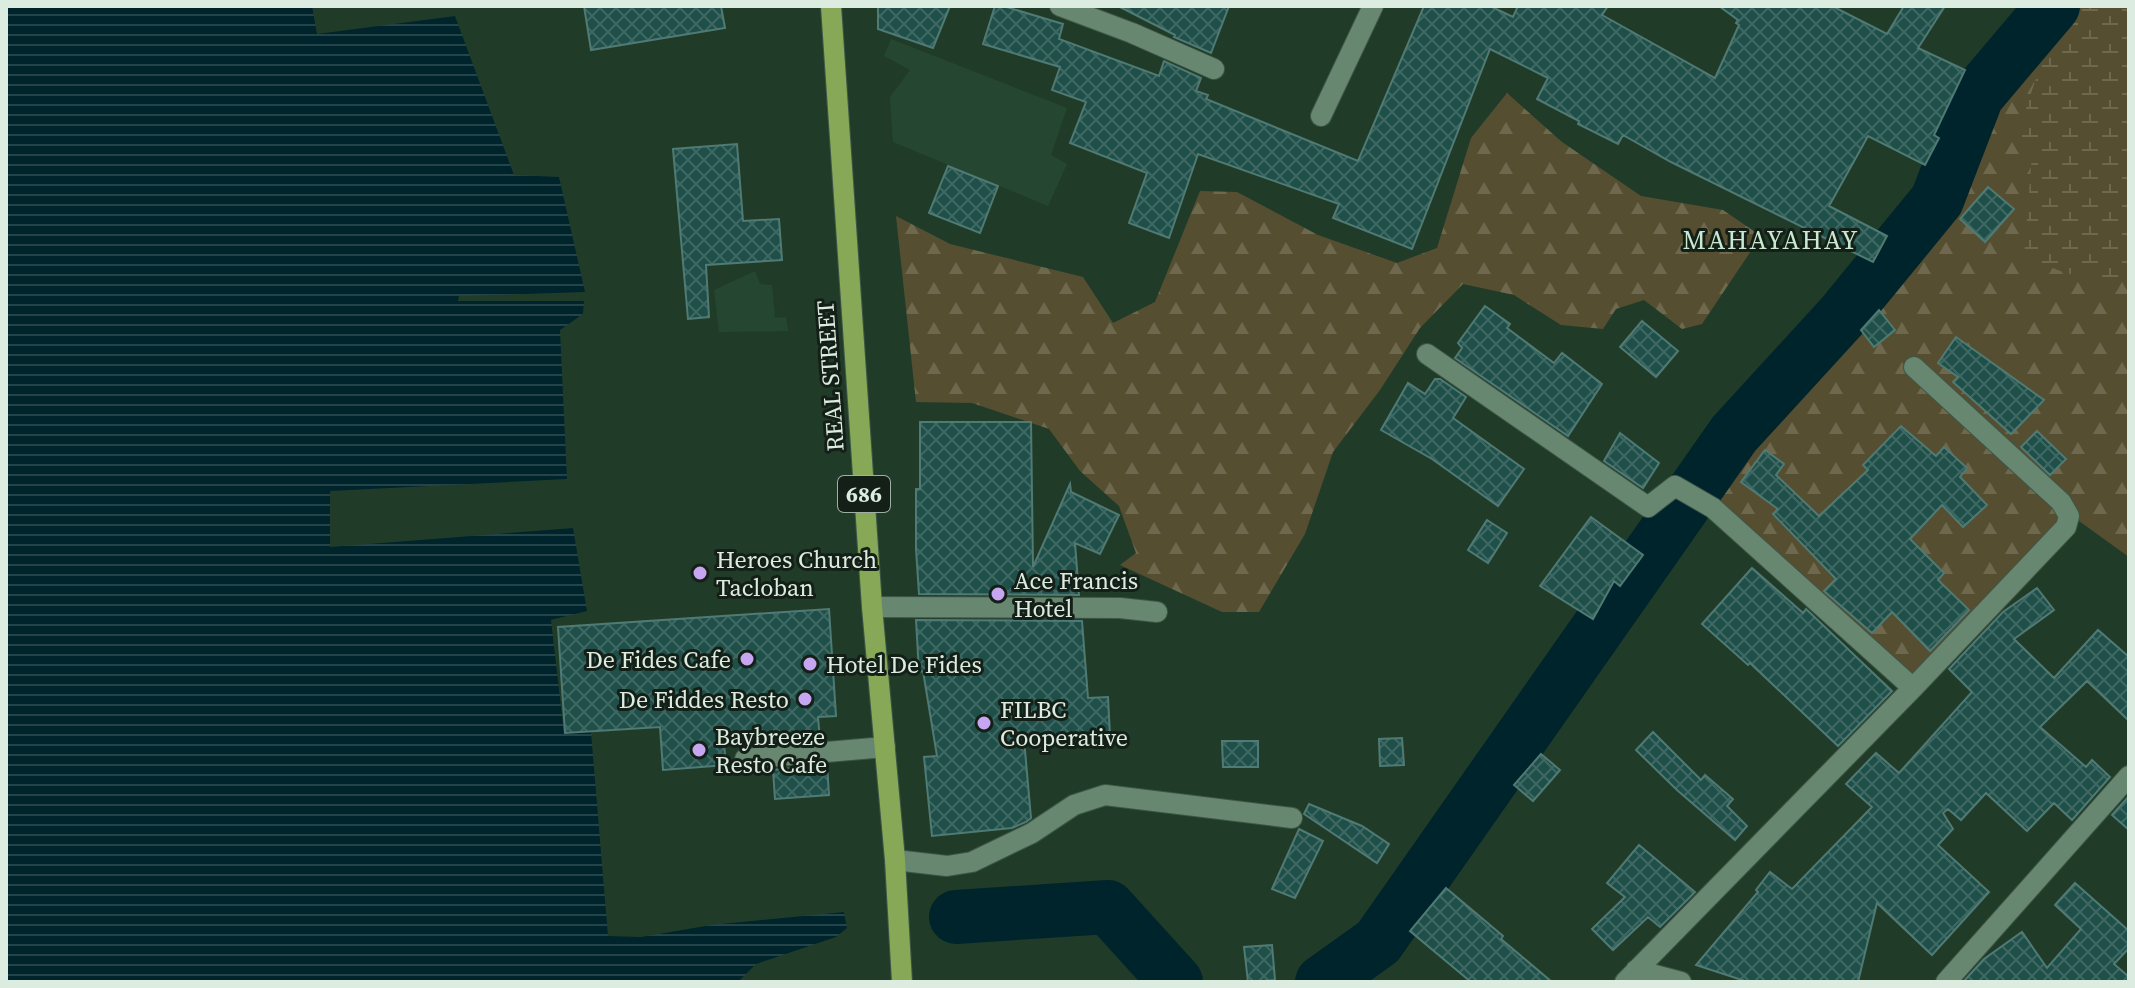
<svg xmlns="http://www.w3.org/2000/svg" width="2135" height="988" font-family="'Source Serif 4',serif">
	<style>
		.built { fill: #254731 }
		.forest { fill: url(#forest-firs) }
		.wetland { fill: url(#wetland-marsh) }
		.water { fill: url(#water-rules) }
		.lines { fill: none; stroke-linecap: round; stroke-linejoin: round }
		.river { stroke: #00242b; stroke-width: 54 }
		.building { fill: url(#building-cross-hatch); stroke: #507a74; stroke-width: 2 }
		.minor-casing { stroke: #3e5748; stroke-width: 22 }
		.major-casing { stroke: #3e5748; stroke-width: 22 }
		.minor { stroke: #688771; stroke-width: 20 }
		.major { stroke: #87a857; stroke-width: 20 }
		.poi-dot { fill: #c6a6f0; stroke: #142017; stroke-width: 3 }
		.labels { text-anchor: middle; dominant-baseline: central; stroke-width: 6; stroke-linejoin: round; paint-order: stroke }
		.shield { fill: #142017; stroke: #a0afa4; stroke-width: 2 }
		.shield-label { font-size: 22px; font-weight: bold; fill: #dcece0 }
		.street-label { font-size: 24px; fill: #dcece0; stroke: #142017 }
		.poi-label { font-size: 24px; fill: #dcece0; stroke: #142017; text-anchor: start }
		.neighbourhood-label { font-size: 26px; letter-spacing: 2px; fill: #c9ead1; stroke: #142017 }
	</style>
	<defs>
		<pattern id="forest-firs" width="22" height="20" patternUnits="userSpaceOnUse" patternTransform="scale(2)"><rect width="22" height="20" fill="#564e30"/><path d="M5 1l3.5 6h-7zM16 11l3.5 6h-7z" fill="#6e684e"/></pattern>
		<pattern id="wetland-marsh" width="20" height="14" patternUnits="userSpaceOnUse" patternTransform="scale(2)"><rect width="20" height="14" fill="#564e30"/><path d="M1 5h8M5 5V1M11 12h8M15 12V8" fill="none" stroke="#6e684e"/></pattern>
		<pattern id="water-rules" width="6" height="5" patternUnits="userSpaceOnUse" patternTransform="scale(2)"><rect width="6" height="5" fill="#00242b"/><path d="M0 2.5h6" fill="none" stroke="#254449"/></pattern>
		<pattern id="building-cross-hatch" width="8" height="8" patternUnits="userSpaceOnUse" patternTransform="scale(2)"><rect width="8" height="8" fill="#1f4f49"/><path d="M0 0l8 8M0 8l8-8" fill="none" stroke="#3f6863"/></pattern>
	</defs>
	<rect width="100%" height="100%" fill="#203c29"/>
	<path class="built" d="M 891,39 L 1067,108 L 1051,155 L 1067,164 L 1048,206 L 893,142 L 890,97 L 910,70 L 884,56 Z
		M 755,271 L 760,284 L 772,285 L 775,318 L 786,317 L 788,331 L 719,332 L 714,290 Z"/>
	<path class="forest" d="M 2033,6 L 2129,6 L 2129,557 L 2079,521 L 2063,521 L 1910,685 L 1704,487 L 1734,434 L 1842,316 L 1877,269 L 1909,232 L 1933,188 L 1965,95 Z
		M 1507,93 L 1562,142 L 1641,196 L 1723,210 L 1761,236 L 1702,324 L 1682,329 L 1644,300 L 1616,309 L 1603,329 L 1561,325 L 1514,295 L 1463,284 L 1420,328 L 1380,390 L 1333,452 L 1305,534 L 1259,612 L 1222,612 L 1120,565 L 1136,553 L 1119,506 L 1080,471 L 1049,429 L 972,403 L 916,402 L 896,216 L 950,244 L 1083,277 L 1113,323 L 1155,302 L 1200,191 L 1237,192 L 1318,235 L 1397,263 L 1437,248 L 1471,138 Z"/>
	<path class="wetland" d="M 2077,6 L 2129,6 L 2129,279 L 2068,274 L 2024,257 L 2032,155 L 2018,132 L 2045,52 Z"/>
	<path class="water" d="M 6,6 L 312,6 L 317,34 L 455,16 L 514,175 L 559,177 L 585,292 L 459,296 L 458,301 L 584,301 L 583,314 L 560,330 L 567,479 L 330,491 L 330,547 L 573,528 L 587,611 L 551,620 L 564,733 L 591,732 L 608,936 L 641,937 L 711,925 L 844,912 L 847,928 L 836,937 L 756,964 L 738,982 L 6,982 Z"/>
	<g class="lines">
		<path class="river" d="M 956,917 L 1108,907 L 1176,982
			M 1322,982 L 1378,942 L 1734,434 L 1842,316 L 1937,200 L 1977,96 L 2053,6"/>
	</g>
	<path class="building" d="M 584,6 L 721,6 L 725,28 L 591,50 Z
		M 878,6 L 950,6 L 933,48 L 878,29 Z
		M 995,6 L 1003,6 L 1063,24 L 1059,39 L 1159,76 L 1164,61 L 1201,78 L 1196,91 L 1208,95 L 1206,99 L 1358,161 L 1424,6 L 1490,6 L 1513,17 L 1518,6 L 1608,6 L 1602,15 L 1715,78 L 1739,25 L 1736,23 L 1738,20 L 1719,6 L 1832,6 L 1887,34 L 1904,6 L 1945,6 L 1918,48 L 1965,70 L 1934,135 L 1939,138 L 1925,165 L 1868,136 L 1829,206 L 1887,236 L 1873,262 L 1671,162 L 1623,135 L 1618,144 L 1578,124 L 1579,121 L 1537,99 L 1548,78 L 1490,49 L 1412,249 L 1333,218 L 1339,204 L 1198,154 L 1169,238 L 1129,223 L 1147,173 L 1070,143 L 1086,102 L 1052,90 L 1060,67 L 983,44 Z
		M 1118,6 L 1229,6 L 1211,53 L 1174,37 L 1175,35 Z
		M 737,144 L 743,221 L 779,219 L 782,260 L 706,265 L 709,317 L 688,319 L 673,149 Z
		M 948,166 L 998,186 L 980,233 L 929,213 Z
		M 1988,187 L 2014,209 L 1985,242 L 1960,219 Z
		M 1485,306 L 1510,324 L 1507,328 L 1554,363 L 1562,353 L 1602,384 L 1568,436 L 1455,358 L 1462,348 L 1458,343 Z
		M 1879,310 L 1895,330 L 1874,347 L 1861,330 Z
		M 1642,321 L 1678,351 L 1656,377 L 1620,347 Z
		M 1956,337 L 2044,400 L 2011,434 L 1953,382 L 1958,377 L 1938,363 Z
		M 1435,379 L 1440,379 L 1466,397 L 1453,418 L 1524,469 L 1498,506 L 1432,459 L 1381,430 L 1408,383 L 1425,394 Z
		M 920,422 L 1031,422 L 1033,567 L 1070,484 L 1071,492 L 1119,515 L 1100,554 L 1075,543 L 1079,595 L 919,594 L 916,549 L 916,489 L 920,489 Z
		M 1901,426 L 1936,456 L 1944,447 L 1967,468 L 1960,477 L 1987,505 L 1963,527 L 1942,505 L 1910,539 L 1944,573 L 1938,580 L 1969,610 L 1930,651 L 1892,612 L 1872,633 L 1824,591 L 1836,579 L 1773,514 L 1778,509 L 1741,482 L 1765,450 L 1784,464 L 1776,475 L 1819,516 L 1868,470 L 1863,465 Z
		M 2037,431 L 2066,459 L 2050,475 L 2021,447 Z
		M 1620,433 L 1659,463 L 1643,488 L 1604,461 Z
		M 1591,517 L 1643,555 L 1620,586 L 1614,581 L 1593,619 L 1540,586 Z
		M 1487,520 L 1507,533 L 1488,563 L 1468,550 Z
		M 1752,568 L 1803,613 L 1806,609 L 1892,691 L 1838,746 L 1750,663 L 1748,665 L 1702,624 Z
		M 2037,588 L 2054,610 L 2014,639 L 2054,678 L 2098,630 L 2129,657 L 2129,721 L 2087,681 L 2040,727 L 2086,767 L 2092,760 L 2110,777 L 2072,820 L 2054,803 L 2027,831 L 1986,793 L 1961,820 L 1948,809 L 1943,813 L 1953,829 L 1938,845 L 1989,892 L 1932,955 L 1877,903 L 1858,982 L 1748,982 L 1696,965 L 1758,892 L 1756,890 L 1770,872 L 1792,889 L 1872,807 L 1846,784 L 1876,753 L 1899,773 L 1972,692 L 1949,669 L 2003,612 Z
		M 829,609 L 836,716 L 818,717 L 820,740 L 724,744 L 726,765 L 663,770 L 660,727 L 565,733 L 558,627 Z
		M 916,620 L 1082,621 L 1088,698 L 1108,697 L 1110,735 L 1024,739 L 1031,818 L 1026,822 L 1012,828 L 932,836 L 924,757 L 937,756 L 923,671 L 919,672 Z
		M 1653,732 L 1701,780 L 1705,775 L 1733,799 L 1727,806 L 1747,826 L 1735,840 L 1677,790 L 1636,750 Z
		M 1402,738 L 1404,765 L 1380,766 L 1379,739 Z
		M 1222,741 L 1258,741 L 1258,767 L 1223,767 Z
		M 1541,754 L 1560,770 L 1533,801 L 1514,785 Z
		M 823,765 L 827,765 L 829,795 L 775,799 L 773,770 Z
		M 2129,796 L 2129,830 L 2112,815 Z
		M 1309,804 L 1362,826 L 1389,844 L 1377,863 L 1304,814 Z
		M 1299,829 L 1323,841 L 1295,898 L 1272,889 Z
		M 1639,845 L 1695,892 L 1660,927 L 1648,917 L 1613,950 L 1592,929 L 1625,897 L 1607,883 Z
		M 2075,883 L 2129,931 L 2129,948 L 2114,964 L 2129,977 L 2129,982 L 1963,982 L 1984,959 L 2022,932 L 2047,968 L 2081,929 L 2055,905 Z
		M 1446,888 L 1503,936 L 1501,939 L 1552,982 L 1471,982 L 1410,931 Z
		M 1272,945 L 1275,980 L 1248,982 L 1244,947 Z"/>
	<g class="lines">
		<g class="minor-casing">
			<path id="minor" d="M 1060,6 L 1132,33 L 1214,69
				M 1321,116 L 1373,6
				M 1427,354 L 1648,507 L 1675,486 L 1713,508 L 1913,688
				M 872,607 L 1120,608 L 1157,612
				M 745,759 L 885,747
				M 895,860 L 947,866 L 972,862 L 1032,833 L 1074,805 L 1105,795 L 1292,818
				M 1636,970 L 1681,982
				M 1625,982 L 1913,688 L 2066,527 L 2069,516 L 2061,502 L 1914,367
				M 1946,982 L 2129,776"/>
		</g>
		<g class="major-casing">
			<path id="major" d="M 831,6 L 872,607 L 895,860 L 902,982"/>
		</g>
		<use href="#minor" class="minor"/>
		<use href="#major" class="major"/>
	</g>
	<g class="poi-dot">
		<circle cx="700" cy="573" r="8"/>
		<circle cx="998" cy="594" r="8"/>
		<circle cx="747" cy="659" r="8"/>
		<circle cx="810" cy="664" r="8"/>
		<circle cx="805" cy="699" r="8"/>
		<circle cx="984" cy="723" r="8"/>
		<circle cx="699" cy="750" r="8"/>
	</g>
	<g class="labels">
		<rect class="shield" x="838" y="476" width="52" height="36" rx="6"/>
		<g class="shield-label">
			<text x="864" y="494">686</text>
		</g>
		<g class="street-label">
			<text transform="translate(830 376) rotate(-94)">REAL STREET</text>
		</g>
		<g class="poi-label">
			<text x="716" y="559">Heroes Church<tspan x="716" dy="28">Tacloban</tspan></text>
			<text x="1014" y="580">Ace Francis<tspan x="1014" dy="28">Hotel</tspan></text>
			<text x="731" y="659" text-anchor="end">De Fides Cafe</text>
			<text x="826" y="664">Hotel De Fides</text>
			<text x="789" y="699" text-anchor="end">De Fiddes Resto</text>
			<text x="1000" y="709">FILBC<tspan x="1000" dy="28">Cooperative</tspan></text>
			<text x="715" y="736">Baybreeze<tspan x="715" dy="28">Resto Cafe</tspan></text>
		</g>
		<g class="neighbourhood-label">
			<text x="1771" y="240">MAHAYAHAY</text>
		</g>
	</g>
	<rect width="2135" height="988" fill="none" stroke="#dcece0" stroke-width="16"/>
</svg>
